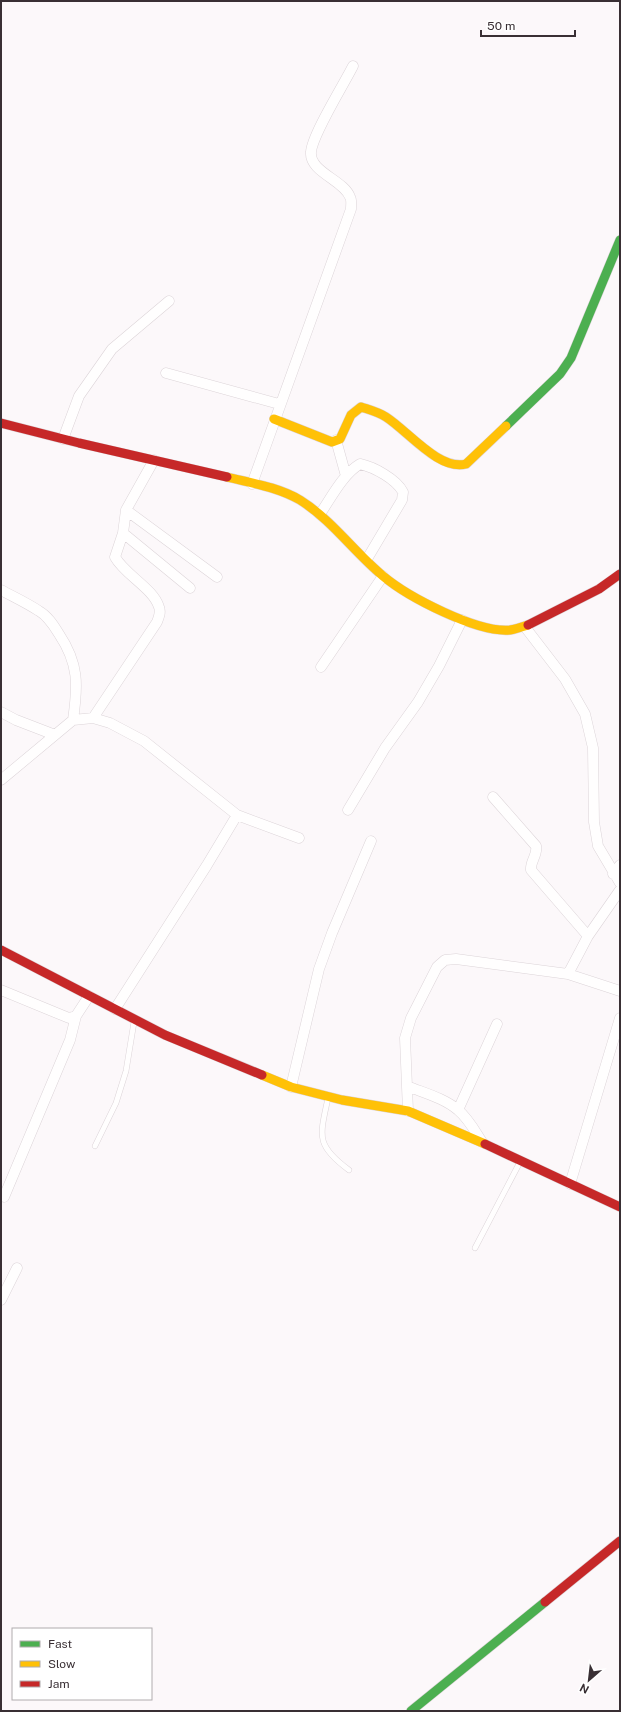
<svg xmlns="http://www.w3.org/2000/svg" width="621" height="1712" font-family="'Public Sans',sans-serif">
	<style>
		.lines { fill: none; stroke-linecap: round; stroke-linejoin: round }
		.lane-casing { stroke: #dcd4d8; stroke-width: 6 }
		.street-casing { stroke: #dcd4d8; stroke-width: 11 }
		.fast-casing { stroke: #dcd4d8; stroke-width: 10 }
		.slow-casing { stroke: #dcd4d8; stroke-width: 10 }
		.jam-casing { stroke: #dcd4d8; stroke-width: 10 }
		.lane { stroke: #fffefe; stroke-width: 5 }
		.street { stroke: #fffefe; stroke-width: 10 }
		.fast { stroke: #4caf50; stroke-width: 9 }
		.slow { stroke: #ffc107; stroke-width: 9 }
		.jam { stroke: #c62828; stroke-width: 9 }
	</style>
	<rect width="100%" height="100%" fill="#fcf8fa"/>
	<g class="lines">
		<g class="lane-casing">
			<path id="lane" d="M 328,1098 C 320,1136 315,1145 349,1170
				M 95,1146 L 116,1103 L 126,1071 L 134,1022
				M 475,1248 L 520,1162"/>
		</g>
		<g class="street-casing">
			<path id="street" d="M 166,373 L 279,404
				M 63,439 L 79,396 L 112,349 L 169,301
				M 336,440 L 346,476
				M 252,484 L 351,209 C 351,205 352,200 350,197 C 344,180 309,172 311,152 C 312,135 344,84 353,66
				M 126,510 L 217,577
				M 320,514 C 331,498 343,474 360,464 C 374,467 396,479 403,492 L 402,500 L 367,559
				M 123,533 L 190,588
				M 1,590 C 14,597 27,603 39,611 C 48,616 54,626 59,634 C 79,664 78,685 73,720
				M 525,627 L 565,679 L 585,714 L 593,748 L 594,822 L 598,846 L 620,883
				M 321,667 L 383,576
				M 1,712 L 16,720 L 55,735
				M 93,718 L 157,622 C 159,617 161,612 159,607 C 153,588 125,575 115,557 L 123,533 L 126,510 L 154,460
				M 1,780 L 73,720 L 93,718 L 110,723 L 144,741 L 237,815 L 299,838
				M 493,797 L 536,846 C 538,855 530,861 531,870 L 588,936
				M 348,810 L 385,748 L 418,702 L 439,666 L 462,620
				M 613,874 L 620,865
				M 568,974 L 588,936 L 620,890
				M 1,990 L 69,1018 L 76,1016 L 89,996
				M 115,1009 L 207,865 L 237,815
				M 407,1086 C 424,1093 444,1098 458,1110 C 468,1118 475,1131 482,1142
				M 291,1087 L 319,969 L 332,933 L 371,841
				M 458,1110 L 497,1024
				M 408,1111 L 405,1038 L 411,1018 L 437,967 L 445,960 L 456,959 L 568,974 L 620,991
				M 570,1184 L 620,1018
				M 4,1197 L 70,1040 L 76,1016
				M 1,1300 L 17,1268"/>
		</g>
		<g class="fast-casing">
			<path id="fast" d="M 506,426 L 560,374 L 571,358 L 620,240
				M 411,1711 L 545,1602"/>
		</g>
		<g class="slow-casing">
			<path id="slow" d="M 274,419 L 332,442 L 340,439 L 351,415 L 361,407 C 370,410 378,412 386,417 C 408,431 439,471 466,464 L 506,426
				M 227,477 C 251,483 278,487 300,500 C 332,520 354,552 383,576 C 408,597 477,633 510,630 C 516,629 522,627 528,625
				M 262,1075 L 291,1087 L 342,1100 L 408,1111 L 485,1144"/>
		</g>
		<g class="jam-casing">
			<path id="jam" d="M 1,423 L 79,443 L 227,477
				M 528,625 L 599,589 L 620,574
				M 1,950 L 165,1035 L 262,1075
				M 485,1144 L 620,1207
				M 545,1602 L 620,1541"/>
		</g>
		<use href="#lane" class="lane"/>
		<use href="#street" class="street"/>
		<use href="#fast" class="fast"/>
		<use href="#slow" class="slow"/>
		<use href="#jam" class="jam"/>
	</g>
	<rect width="621" height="1712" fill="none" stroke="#392f34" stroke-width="4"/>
	<rect x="12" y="1628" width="140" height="72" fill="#ffffff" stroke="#b0acae"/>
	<rect x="20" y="1641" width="20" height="6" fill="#4caf50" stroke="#b0acae"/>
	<text x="48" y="1648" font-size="12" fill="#392f34">Fast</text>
	<rect x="20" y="1661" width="20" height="6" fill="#ffc107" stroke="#b0acae"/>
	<text x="48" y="1668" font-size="12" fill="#392f34">Slow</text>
	<rect x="20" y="1681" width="20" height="6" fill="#c62828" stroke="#b0acae"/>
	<text x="48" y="1688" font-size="12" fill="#392f34">Jam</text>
	<g transform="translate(589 1680) rotate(208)" stroke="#ffffff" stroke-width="3" paint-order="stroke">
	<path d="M0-3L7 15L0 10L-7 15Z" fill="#392f34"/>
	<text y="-6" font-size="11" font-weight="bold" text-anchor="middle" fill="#392f34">N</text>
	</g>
	<path d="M481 30v6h94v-6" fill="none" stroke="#392f34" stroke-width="2"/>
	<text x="487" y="30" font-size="12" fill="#392f34" stroke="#ffffff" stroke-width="3" paint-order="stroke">50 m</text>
</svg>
